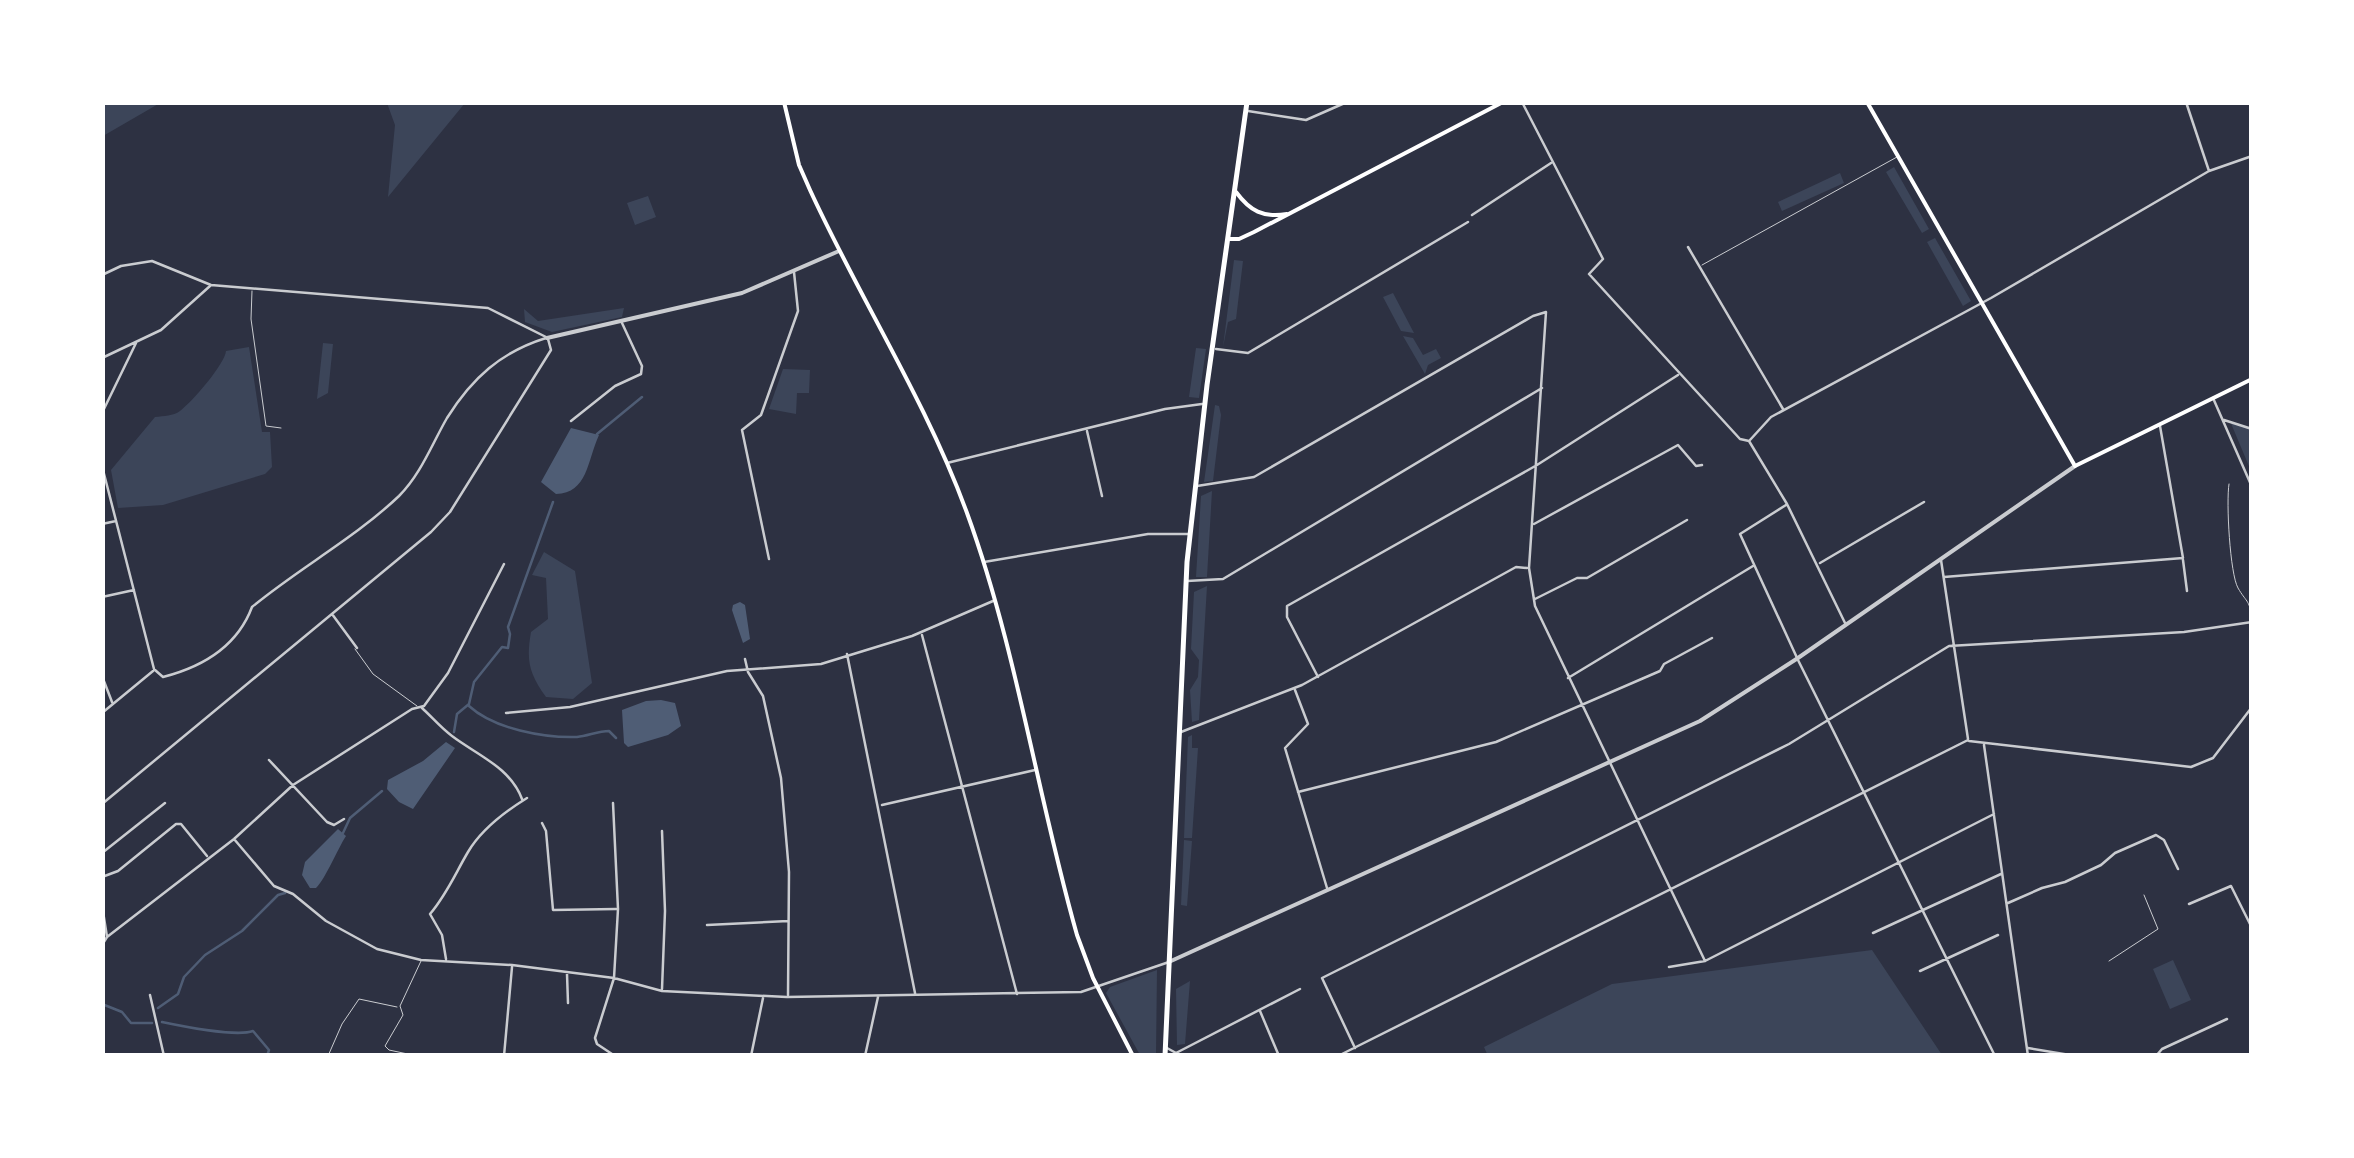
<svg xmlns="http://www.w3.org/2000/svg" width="2354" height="1158" font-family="Commissioner,sans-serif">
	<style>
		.green { fill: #3c4559 }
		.water { fill: #4f5d75 }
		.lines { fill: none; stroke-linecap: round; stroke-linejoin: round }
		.stream { stroke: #4f5d75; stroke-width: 2.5 }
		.service { stroke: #caccd0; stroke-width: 1 }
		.minor { stroke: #caccd0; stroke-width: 2.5 }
		.tertiary { stroke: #caccd0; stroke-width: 4 }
		.secondary { stroke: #fff; stroke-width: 4 }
		.primary { stroke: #fff; stroke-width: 5 }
	</style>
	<rect width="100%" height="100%" fill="#2d3142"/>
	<path class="green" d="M 103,103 L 104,102 L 160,103 L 103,136 Z
		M 387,103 L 465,103 L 388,197 L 395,125 Z
		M 1894,167 L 1929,229 L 1922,233 L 1886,172 Z
		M 1840,173 L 1844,183 L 1782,211 L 1778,202 Z
		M 648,196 L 656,217 L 635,225 L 627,203 Z
		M 1935,238 L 1971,301 L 1963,306 L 1927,242 Z
		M 1234,260 L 1243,261 L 1236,319 L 1228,322 L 1223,347 Z
		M 1393,293 L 1414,333 L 1401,331 L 1383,297 Z
		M 624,308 L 622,317 L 552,332 L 525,322 L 524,309 L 538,321 Z
		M 1403,336 L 1413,338 L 1423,355 L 1436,349 L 1441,358 L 1428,365 L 1425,374 Z
		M 323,343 L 333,344 L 328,393 L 317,399 Z
		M 249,347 L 262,432 L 270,432 L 272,467 L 265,474 L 163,505 L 118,508 L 111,470 L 155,417 C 164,416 173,416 180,411 C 192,402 225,364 226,351 Z
		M 1196,348 L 1206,349 L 1199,398 L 1189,397 Z
		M 783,369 L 810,370 L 809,393 L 797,393 L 796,414 L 769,409 Z
		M 1215,405 L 1219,406 L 1221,415 L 1213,481 L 1204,482 Z
		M 2230,421 L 2251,429 L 2251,471 Z
		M 1212,491 L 1207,577 L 1196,577 L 1201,496 Z
		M 544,552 L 575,571 L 592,683 L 573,699 L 546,697 C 529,673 526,661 531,632 L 548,619 L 546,578 L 532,575 Z
		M 1207,586 L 1199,720 L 1192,722 L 1190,690 L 1198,677 L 1199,660 L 1191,649 L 1194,592 Z
		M 1192,735 L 1192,748 L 1198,748 L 1192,838 L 1184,838 L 1188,737 Z
		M 1184,840 L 1192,841 L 1187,906 L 1181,905 Z
		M 1872,950 L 1942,1055 L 1488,1056 L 1484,1047 L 1612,984 Z
		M 2173,960 L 2191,1000 L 2170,1009 L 2153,969 Z
		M 1157,970 L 1156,1055 L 1140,1055 L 1106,993 L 1110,987 Z
		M 1190,981 L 1185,1044 L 1177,1045 L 1176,989 Z"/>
	<path class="water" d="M 571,428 L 599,435 C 587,461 588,493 556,494 L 541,482 Z
		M 740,602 L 745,605 L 750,639 L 743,643 L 732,610 L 733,605 Z
		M 661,700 L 675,703 L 681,726 L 668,735 L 628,747 L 624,743 L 622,710 L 646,701 Z
		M 446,742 L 455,748 L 413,809 L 399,802 L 387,789 L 388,780 L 423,761 Z
		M 338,829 L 346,836 C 337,850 326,878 316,888 L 310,888 L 302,875 L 305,862 Z"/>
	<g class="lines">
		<path class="stream" d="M 597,434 L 642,397
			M 469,706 C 494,729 544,738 577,737 C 588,736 598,731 609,731 L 616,738
			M 454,732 L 457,714 L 469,704 L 474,682 L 502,647 L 508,648 L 510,634 L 508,627 L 553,502
			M 343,833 L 350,818 L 382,791
			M 102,1004 L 122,1012 L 131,1023 L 152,1023
			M 158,1008 L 178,994 L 184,977 L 205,955 L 242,931 L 278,895 L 285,893
			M 162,1022 C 181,1026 237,1037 253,1031 L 269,1050 L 267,1056"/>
		<path class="service" d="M 1702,265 L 1897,157
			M 252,291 L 251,319 L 266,426 L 281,428
			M 2229,484 C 2226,502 2230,574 2238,588 C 2246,602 2249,599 2252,617
			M 355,649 L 373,674 L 417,706
			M 2109,961 L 2158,929 L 2144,895
			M 328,1056 L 342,1024 L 359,999 L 397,1007
			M 417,1056 L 389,1050 L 385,1046 L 403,1015 L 400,1006 L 421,961"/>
		<path class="minor" d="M 1522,102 L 1603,259 L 1589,274 L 1740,439 L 1749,441 L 1787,504 L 1846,625
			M 2186,102 L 2209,171
			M 1248,111 L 1306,120 L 1347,102
			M 1472,215 L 1551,163
			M 1688,247 L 1783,409
			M 102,275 L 121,266 L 152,261 L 211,285 L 488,308 L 546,337
			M 1216,349 L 1248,353 L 1468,222
			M 102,358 L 161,330 L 210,286
			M 2213,398 L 2252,487
			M 102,413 L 136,343
			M 2224,420 L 2252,429
			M 571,421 L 615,386 L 641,374 L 642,366 L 622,323
			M 1087,431 L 1102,496
			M 1750,440 L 1771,417 L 1991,298 L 2209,171 L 2252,156
			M 947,463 L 1165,409 L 1202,404
			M 102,466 L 154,669
			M 1197,486 L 1254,477 L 1533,316 L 1546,312 L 1529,568 L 1535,606 L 1705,961
			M 1786,505 L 1740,534 L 1798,660 L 1995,1056
			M 102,524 L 116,521
			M 1534,524 L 1678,445 L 1696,466 L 1702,465
			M 769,559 L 742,430 L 761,415 L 798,311 L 794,272
			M 1941,560 L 1968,739
			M 2183,560 L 2187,591
			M 984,562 L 1148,534 L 1188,534
			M 1820,563 L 1924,502
			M 1944,577 L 2183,558 L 2160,426
			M 1187,581 L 1223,579 L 1542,388
			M 102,597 L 134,590
			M 1535,599 L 1577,578 L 1587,578 L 1687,520
			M 332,614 L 357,648
			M 922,635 L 1017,994
			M 847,654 L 915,993
			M 745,659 L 748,672 L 763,696 L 781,778 L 789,872 L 788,995
			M 155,670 L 163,677 C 202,667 237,647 252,607 C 299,568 355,538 399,496 C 421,474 432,444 447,418 C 472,378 501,352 546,338
			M 102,676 L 112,702
			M 1318,677 L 1287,617 L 1287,606 L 1537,465 L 1678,375
			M 1568,678 L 1753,566
			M 1295,690 L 1308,724 L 1285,748 L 1327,888
			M 422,708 C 432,717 441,728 452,736 C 477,755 510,767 522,799
			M 102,713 L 153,671
			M 506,713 L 570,707 L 727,671 L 821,664 L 912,636 L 993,601
			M 1181,732 L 1302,685 L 1516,567 L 1527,568
			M 1969,741 L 2191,767 L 2213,758 L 2252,707
			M 1984,745 L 2028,1056
			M 269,760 L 327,822 L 334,825 L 344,819
			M 1298,792 L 1496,742 L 1660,671 L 1664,664 L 1712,638
			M 613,803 L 618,909 L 614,978 L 595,1038 L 597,1044 L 615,1056
			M 102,804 L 431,532 L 450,512 L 551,350 L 548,339
			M 882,805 L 1035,770
			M 542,823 L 546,831 L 553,910 L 616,909
			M 662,831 L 665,911 L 662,989
			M 234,839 L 274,886 L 293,894 L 326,921 L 377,949 L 421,960 L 512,965 L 614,978 L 662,991 L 787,997 L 1081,992 L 1169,962
			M 102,853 L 165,803
			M 102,877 L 118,871 L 176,824 L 181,824 L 207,856
			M 2008,903 L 2042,888 L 2065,882 L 2101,865 L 2115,853 L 2156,835 L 2164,840 L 2178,869
			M 2189,904 L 2231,886 L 2252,928
			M 102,905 L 107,937 L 102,945
			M 707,925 L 788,921
			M 1873,933 L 2001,874
			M 107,937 L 234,839 L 293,785 L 412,709 L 424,706 L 448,673 L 504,564
			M 446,959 L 442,935 L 430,914 C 447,894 455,874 468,852 C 481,830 506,811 527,798
			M 1669,967 L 1705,961 L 1994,814
			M 1920,971 L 1998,935
			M 567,974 L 568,1003
			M 150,995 L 164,1056
			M 1260,1011 L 1279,1056
			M 1167,1048 L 1176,1053 L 1300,989
			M 1355,1048 L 1322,978 L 1789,744 L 1949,646 L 2184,632 L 2252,622
			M 2028,1048 L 2076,1056
			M 504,1056 L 512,967
			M 751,1056 L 763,998
			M 865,1056 L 878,997
			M 1338,1056 L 1968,740
			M 2156,1056 L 2162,1049 L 2227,1019"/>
		<path class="tertiary" d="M 547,338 L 742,293 L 839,251
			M 1171,961 L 1700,721 L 1798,658 L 2075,466"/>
		<path class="secondary" d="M 784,102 L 799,165 L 810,190 C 860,299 926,401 967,513 C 1017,650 1037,795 1077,935 L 1093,978 L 1133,1056
			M 1867,102 L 2075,466 L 2252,379
			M 1236,192 C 1250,211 1263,218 1287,214
			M 1228,239 L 1239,239 L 1254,232 L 1503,102"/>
		<path class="primary" d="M 1165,1056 L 1187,562 L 1207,385 L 1247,102"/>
	</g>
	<rect width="2354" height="1158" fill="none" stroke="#ffffff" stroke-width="210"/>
</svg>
